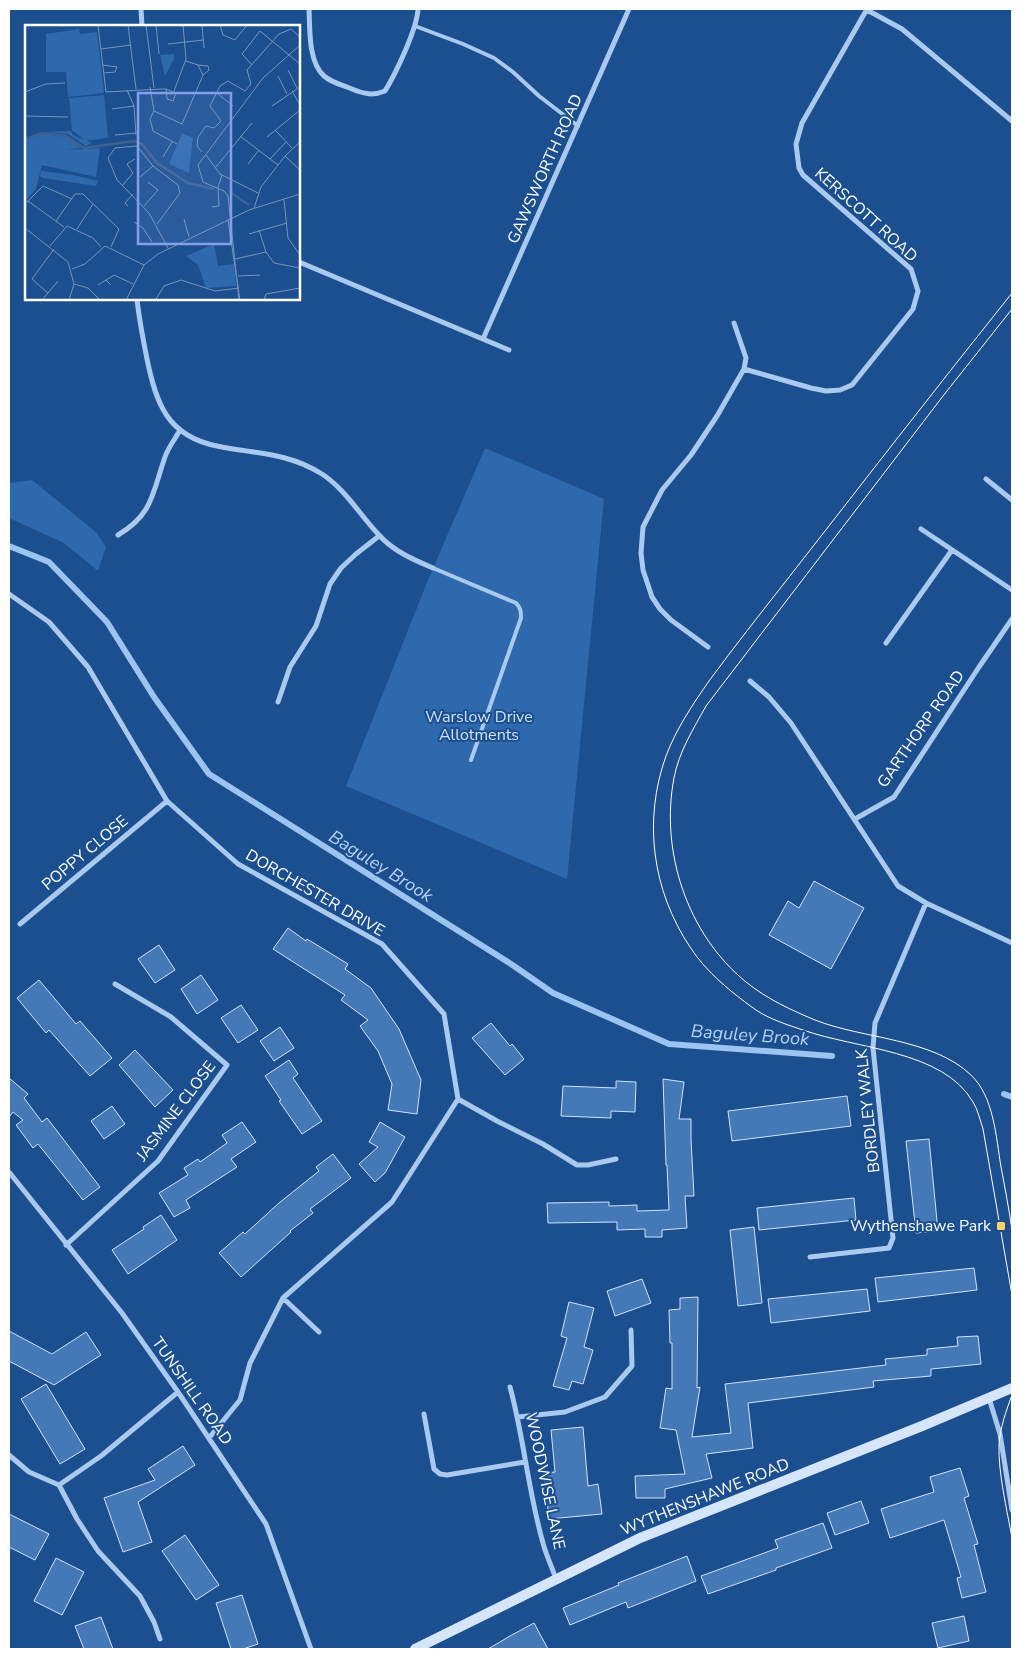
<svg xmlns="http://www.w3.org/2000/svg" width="1021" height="1658" font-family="'Nunito Sans',sans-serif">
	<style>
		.green { fill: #2e69ad }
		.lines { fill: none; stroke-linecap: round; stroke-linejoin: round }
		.stream { stroke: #9cc4f0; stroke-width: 6 }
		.building { fill: #4478b7; stroke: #cfe3fa }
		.lane { stroke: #a9c9ee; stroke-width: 4 }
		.street { stroke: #a9c9ee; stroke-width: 5 }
		.secondary { stroke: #d6e6fa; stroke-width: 10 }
		.tram { stroke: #fff; stroke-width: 1 }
		.poi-dot { fill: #ffd166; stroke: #1b4f8f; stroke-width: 2 }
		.labels { text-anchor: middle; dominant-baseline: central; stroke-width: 4; stroke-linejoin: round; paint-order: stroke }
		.street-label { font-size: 16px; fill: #fff; stroke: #1b4f8f }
		.park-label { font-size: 16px; fill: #cfe3fa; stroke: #1b4f8f }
		.poi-label { font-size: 16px; fill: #fff; stroke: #1b4f8f; text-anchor: end }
		.water-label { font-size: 18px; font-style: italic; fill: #b5d3f5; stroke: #1b4f8f }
		.inset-river { fill: none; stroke: #3c6290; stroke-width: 2.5 }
		.inset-road { fill: none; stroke: #7695bc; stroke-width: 1 }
		.view { fill: #839eea; fill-opacity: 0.15; stroke: #839eea; stroke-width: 2.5 }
		.inset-edge { fill: none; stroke: #fff; stroke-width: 2.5 }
	</style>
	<rect width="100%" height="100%" fill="#1b4f8f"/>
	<path class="green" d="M 485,448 L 604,499 L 567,879 L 346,786 L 428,580 Z
		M 32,480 L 97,533 L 106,547 L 98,571 L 64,543 L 9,518 L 9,483 Z"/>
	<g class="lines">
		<path class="stream" d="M 9,546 L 49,562 L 107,622 L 154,697 L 209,774 L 511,964 L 553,993 L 669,1044 L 832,1056
			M 1004,1094 L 1012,1097"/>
	</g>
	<path class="building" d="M 814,881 L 864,908 L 831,969 L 769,935 L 788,901 L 799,908 Z
		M 288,928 L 306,941 L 307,939 L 348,964 L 345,969 L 371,988 L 399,1029 L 421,1080 L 417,1114 L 388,1110 L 392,1084 L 378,1051 L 360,1026 L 368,1020 L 341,1000 L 345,995 L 273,949 Z
		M 159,945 L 175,970 L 155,983 L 138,959 Z
		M 201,975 L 218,1000 L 197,1014 L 181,989 Z
		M 39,980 L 76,1024 L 80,1021 L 112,1058 L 90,1076 L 49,1030 L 46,1033 L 17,998 Z
		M 241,1005 L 258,1030 L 238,1043 L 221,1018 Z
		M 491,1023 L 510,1046 L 512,1044 L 524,1059 L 505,1075 L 472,1038 Z
		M 280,1027 L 294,1048 L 274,1061 L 260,1041 Z
		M 135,1050 L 173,1090 L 155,1107 L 119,1065 Z
		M 289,1060 L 298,1074 L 293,1078 L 322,1121 L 302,1134 L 279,1101 L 281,1100 L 265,1076 Z
		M 9,1078 L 28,1094 L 24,1098 L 42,1122 L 47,1118 L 100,1187 L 83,1200 L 38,1144 L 33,1148 L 16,1125 L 23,1120 L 13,1112 L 9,1117 Z
		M 663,1079 L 684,1082 L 679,1119 L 691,1119 L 691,1139 L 694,1196 L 685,1196 L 687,1228 L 662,1230 L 662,1237 L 645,1237 L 645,1229 L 617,1230 L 617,1222 L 548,1223 L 547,1203 L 609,1202 L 609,1206 L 637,1205 L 637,1211 L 669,1210 L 667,1165 L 666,1165 Z
		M 616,1081 L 636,1082 L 635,1112 L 611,1111 L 611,1118 L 561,1116 L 563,1086 L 616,1088 Z
		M 847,1096 L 851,1126 L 732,1141 L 728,1111 Z
		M 112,1106 L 125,1124 L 104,1139 L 91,1121 Z
		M 242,1122 L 256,1142 L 231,1159 L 237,1167 L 186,1200 L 190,1208 L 174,1217 L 159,1193 L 188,1175 L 184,1168 L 198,1159 L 200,1162 L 227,1143 L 222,1135 Z
		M 380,1122 L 405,1137 L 385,1173 L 375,1182 L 359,1164 L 378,1147 L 369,1142 Z
		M 929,1139 L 938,1231 L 916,1233 L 906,1141 Z
		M 333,1154 L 351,1178 L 310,1209 L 313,1213 L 290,1231 L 291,1232 L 241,1277 L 219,1253 L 243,1232 L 245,1234 L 279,1203 L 319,1171 L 316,1167 Z
		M 854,1198 L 856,1220 L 759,1230 L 757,1208 Z
		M 161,1215 L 177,1240 L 128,1274 L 112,1250 L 144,1229 L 143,1227 Z
		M 754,1227 L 762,1303 L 738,1306 L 730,1230 Z
		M 974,1268 L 977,1290 L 878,1302 L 875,1278 Z
		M 642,1279 L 651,1303 L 615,1316 L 607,1291 Z
		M 867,1289 L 870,1311 L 771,1323 L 768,1299 Z
		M 698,1297 L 697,1388 L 700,1387 L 692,1437 L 731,1433 L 725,1384 L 886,1365 L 885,1359 L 927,1355 L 927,1349 L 958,1346 L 957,1337 L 978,1336 L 981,1364 L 931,1369 L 931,1376 L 873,1381 L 874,1387 L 748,1403 L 753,1448 L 706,1454 L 712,1478 L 665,1489 L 665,1498 L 636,1498 L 635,1476 L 685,1474 L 676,1430 L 660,1428 L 666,1388 L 672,1389 L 672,1343 L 670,1343 L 669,1310 L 680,1309 L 680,1298 Z
		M 569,1302 L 594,1308 L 584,1347 L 593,1350 L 583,1384 L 572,1381 L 569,1390 L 553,1386 L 567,1338 L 561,1336 Z
		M 9,1331 L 52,1354 L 86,1332 L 101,1355 L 54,1385 L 9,1361 Z
		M 46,1384 L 85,1449 L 60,1464 L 21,1399 Z
		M 583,1427 L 588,1486 L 598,1484 L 602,1514 L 549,1519 L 544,1473 L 555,1472 L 551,1430 Z
		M 183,1446 L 195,1465 L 138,1502 L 152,1542 L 123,1552 L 104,1498 L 155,1480 L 148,1469 Z
		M 960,1468 L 969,1496 L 964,1498 L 978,1544 L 974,1545 L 986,1592 L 962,1598 L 957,1578 L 961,1577 L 944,1520 L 890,1538 L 881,1509 L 934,1492 L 930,1477 Z
		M 861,1501 L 869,1523 L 835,1535 L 827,1513 Z
		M 9,1514 L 49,1534 L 35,1560 L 9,1547 Z
		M 823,1523 L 832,1548 L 776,1568 L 776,1570 L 708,1594 L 701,1576 L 778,1548 L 775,1540 Z
		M 185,1535 L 219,1585 L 196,1600 L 162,1551 Z
		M 687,1556 L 696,1581 L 628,1608 L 626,1602 L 570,1625 L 563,1608 L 619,1585 L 618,1583 Z
		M 56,1558 L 84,1572 L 62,1615 L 34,1601 Z
		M 242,1595 L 258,1644 L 243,1649 L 231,1649 L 216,1603 Z
		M 964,1616 L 969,1641 L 938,1648 L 932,1623 Z
		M 101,1617 L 113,1649 L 84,1649 L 75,1626 Z
		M 534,1623 L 548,1649 L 488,1649 L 510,1636 Z"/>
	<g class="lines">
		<path class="lane" d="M 415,26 L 463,44 L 494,58 L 513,72 L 539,96 L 578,126
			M 433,568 L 516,603 C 521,608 521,612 521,618 L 471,760"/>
		<path class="street" d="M 141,9 L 142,26
			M 309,9 C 310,28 308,62 324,76 C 332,83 343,85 352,89 C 364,94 373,96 385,91 C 396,73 417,29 418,9
			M 867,10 L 902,29 L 1012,121
			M 299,262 L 509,350
			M 137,299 C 139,319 143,339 147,359 C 156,403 167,436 217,446 C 255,454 287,452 322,474 C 346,490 359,514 379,535 C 393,551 414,560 433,568
			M 734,323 L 746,358 L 744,369
			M 483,339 L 629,9
			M 986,479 L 1012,500
			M 921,529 L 1012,590
			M 118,535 C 153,514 152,494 165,457 C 168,448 175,439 180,430
			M 9,594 L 49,622 L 88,667 L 167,801 L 238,864 L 382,944 L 444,1014 L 458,1099 L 392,1202 L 283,1298 L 250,1363 L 240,1400 L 209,1438
			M 886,643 L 952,550
			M 708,647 L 671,620 L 660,609 L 652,597 L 643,570 L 641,553 L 643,527 L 662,490 L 691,455 L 717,416 L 744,369 L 811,388 L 826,391 L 840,390 L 852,385 L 913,309 L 918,291 L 911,269 L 803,175 L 799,168 L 796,144 L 802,123 L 867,9
			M 750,681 L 769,697 L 791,723 L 898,886 L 926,903 L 1012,943
			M 278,702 L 290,667 L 316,626 L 330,584 L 341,568 L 356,554 L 379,536
			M 855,819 L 894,797 L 979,667 L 1012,619
			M 20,924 L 167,801
			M 458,1099 L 497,1121 L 543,1144 L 577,1165 L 588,1165 L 616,1159
			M 9,1172 L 122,1313 L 178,1392 L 266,1524 L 311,1649
			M 66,1245 L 158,1161 L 227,1065 L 171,1017 L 115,984
			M 810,1257 L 889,1248 L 893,1238 L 873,1048 L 875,1023 L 926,903
			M 283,1298 L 319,1332
			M 510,1387 C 524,1438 528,1491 543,1543 C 546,1555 552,1567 556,1579
			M 989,1398 L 1000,1434 L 1012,1510
			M 424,1414 L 434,1469 L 440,1474 L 447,1475 L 525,1462
			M 518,1417 L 565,1412 L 605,1397 L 632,1366 L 631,1330
			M 9,1455 L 29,1472 L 59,1485 L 77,1519 L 98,1551 L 140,1596 L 154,1622 L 160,1639
			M 59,1485 L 101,1456 L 178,1392"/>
		<path class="secondary" d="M 415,1649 L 640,1538 L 922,1426 L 1012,1388"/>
		<path class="tram" d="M 1012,293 C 936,388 861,485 786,581 C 760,614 734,647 709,681 C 693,704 676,729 666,756 C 643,820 652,890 690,947 C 706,972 732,993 756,1010 C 769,1019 788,1025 803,1030 C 856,1049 943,1050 973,1102 C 978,1110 980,1120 983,1129 L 1012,1295
			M 1012,309 L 943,396 L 706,706 C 694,728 679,751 674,778 C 660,851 687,934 746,982 C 767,999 791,1010 815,1020 C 863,1039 932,1038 971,1075 C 994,1097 996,1137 1001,1167 C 1005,1188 1009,1209 1012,1230
			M 1012,1395 C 1006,1411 1000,1428 999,1445 C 998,1472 1007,1510 1012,1538
			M 1012,1443 L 1012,1469"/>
	</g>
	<rect class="poi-dot" x="996" y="1221" width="10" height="10" rx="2.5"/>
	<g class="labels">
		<g class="street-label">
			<text transform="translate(545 169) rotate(-66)">GAWSWORTH ROAD</text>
			<text transform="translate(866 215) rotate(42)">KERSCOTT ROAD</text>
			<text transform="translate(921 729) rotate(-55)">GARTHORP ROAD</text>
			<text transform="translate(85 853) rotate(-40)">POPPY CLOSE</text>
			<text transform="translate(315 893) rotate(30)">DORCHESTER DRIVE</text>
			<text transform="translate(176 1111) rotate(-53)">JASMINE CLOSE</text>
			<text transform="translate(868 1111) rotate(-96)">BORDLEY WALK</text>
			<text transform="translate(192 1391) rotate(55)">TUNSHILL ROAD</text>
			<text transform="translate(545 1481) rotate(78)">WOODWISE LANE</text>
			<text transform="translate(705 1497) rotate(-22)">WYTHENSHAWE ROAD</text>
		</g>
		<g class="park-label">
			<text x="479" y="717">Warslow Drive<tspan x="479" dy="18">Allotments</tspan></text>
		</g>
		<g class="poi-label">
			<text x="991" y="1226">Wythenshawe Park</text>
		</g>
		<g class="water-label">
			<text transform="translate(381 866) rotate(32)">Baguley Brook</text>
			<text transform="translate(750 1035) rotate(4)">Baguley Brook</text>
		</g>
	</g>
	<g transform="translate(25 25)">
		<rect width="275" height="275" fill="#1b4f8f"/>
		<path d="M 54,4 L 55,9 L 72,7 L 79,68 L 43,72 L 41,47 L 21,47 L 21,9 ZM 149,29 L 149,34 L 140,51 L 135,30 ZM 79,70 L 83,112 L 94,111 L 61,116 L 47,105 L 44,73 ZM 46,106 L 48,110 L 67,118 L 61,121 L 43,109 L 19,107 ZM 157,108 L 168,113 L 164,148 L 144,139 ZM 17,109 L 42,112 L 56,123 L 42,125 L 75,123 L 71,152 L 17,140 L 11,164 L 0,176 L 0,115 ZM 16,146 L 48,150 L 73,156 L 71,161 L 18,153 L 15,151 ZM 189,219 L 193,241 L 209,239 L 211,261 L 181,263 L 173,240 L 161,231 Z" fill="#2e69ad"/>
		<path class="inset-river" d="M 0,114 L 17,108 L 41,111 L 59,123 L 109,116 L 117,119 L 132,138 L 163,158 L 189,164M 205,167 L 224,180"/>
		<path class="inset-road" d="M 73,0 L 81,67 L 137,64 L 141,64 L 151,68 L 148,76 L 142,74 L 141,64M 103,0 L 111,64M 121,0 L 129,63M 131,0 L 134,29M 177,0 L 179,23M 195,0 L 198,10 L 210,15 L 222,0M 143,19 L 178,15M 76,24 L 106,20M 78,40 L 92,42 L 90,47 L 79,48M 173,40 L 183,41 L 184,45 L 178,50M 227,40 L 217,29 L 235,6 L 275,39M 263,45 L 272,63M 253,51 L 262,69M 125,62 L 129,86 L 157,99M 102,65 L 109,81 L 111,110M 149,66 L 161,34 L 158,0M 267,66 L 275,80M 0,67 L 21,59 L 40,58M 192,68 L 208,81M 247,81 L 275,62M 87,84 L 109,81M 129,86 L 125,94 L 128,106 L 152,119M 0,91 L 43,92M 157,99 L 178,50 L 173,40 L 161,36M 250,105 L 267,123M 90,110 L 111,108M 215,111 L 253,140M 242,112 L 275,85M 177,127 L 172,121 L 173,112 L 181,101 L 189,103 L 196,96 L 185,81 L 195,61 L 203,56 L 220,66 L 226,59 L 222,45 L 254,9 L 266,4 L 275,12M 181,130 L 195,149 L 233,168M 260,131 L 275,145M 138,132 L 147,117M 245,134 L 261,117M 223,139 L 234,125M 191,142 L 227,98M 115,152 L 128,141M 97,161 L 108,148 L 102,139 L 110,134M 259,175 L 263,213 L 275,230M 3,176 L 39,202M 0,179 L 18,161 L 47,174M 103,181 L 100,178 L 108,169M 119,181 L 133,165 L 123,157M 187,182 L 194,181 L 193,162 L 197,150M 229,183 L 236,162 L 260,131 L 275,117M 159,194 L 164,212M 203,195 L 215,275M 31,196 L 50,169 L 58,169 L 94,204 L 86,222M 109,197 L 118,203 L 127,217M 132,199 L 155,168 L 153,160 L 128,141 L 112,121 L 90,123 L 83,133 L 92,155 L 124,188 L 143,223M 0,203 L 43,237 L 49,259 L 44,275M 52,204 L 68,179M 234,205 L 241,227 L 249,238 L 275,243M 224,209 L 262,198M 25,221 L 42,201 L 68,213 L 76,222M 210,234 L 241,227M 47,244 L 60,239 L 80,221 L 119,240M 213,251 L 235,250M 81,255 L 89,250 L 108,259M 49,259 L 63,263 L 75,275M 73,260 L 81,255 L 86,260M 23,268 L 33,256M 131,274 L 139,261 L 156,255 L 190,266 L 214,263M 17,275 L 23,268 L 7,254 L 29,224M 101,275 L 119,240 L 133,229 L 224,185 L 275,169M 214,275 L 203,171 L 199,166 L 178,157 L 173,140 L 238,53 L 275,20M 239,275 L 241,269 L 275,263"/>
		<path class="view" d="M 113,68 L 206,68 L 206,219 L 113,219 Z"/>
		<rect width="275" height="275" class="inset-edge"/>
	</g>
	<rect width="1021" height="1658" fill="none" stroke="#ffffff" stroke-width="20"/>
</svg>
